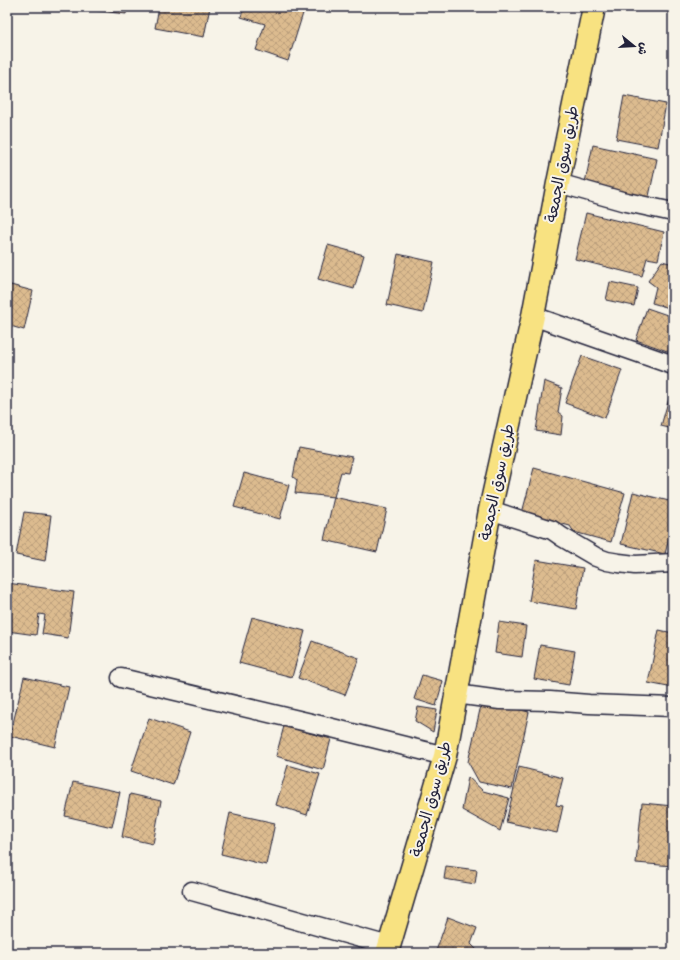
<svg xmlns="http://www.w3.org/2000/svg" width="680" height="960" font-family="Caveat,'Playpen Sans Arabic',sans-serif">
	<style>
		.building { fill: url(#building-cross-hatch); stroke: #22223b }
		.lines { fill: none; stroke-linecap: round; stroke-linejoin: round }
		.street-casing { stroke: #22223b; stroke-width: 21 }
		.primary-casing { stroke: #22223b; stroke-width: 25 }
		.street { stroke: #f7f3e8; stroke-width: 18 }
		.primary { stroke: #f8e281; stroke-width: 22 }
		.labels { text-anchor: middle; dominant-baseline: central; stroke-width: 4; stroke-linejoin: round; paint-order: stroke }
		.street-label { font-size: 16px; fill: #22223b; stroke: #f7f3e8 }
	</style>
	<defs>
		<pattern id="building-cross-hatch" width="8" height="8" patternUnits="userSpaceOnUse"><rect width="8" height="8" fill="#dcbb8f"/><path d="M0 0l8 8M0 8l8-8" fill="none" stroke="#bca07c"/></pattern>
	</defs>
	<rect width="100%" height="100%" fill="#f7f3e8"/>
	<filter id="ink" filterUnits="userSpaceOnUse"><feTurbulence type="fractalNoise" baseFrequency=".025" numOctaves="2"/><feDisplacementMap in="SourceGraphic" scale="8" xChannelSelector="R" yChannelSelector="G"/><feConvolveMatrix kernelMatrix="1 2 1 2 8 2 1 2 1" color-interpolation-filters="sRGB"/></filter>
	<g filter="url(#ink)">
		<path class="building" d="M 75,7 L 127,7 L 126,14 L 75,8 Z
			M 159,7 L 210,7 L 204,37 L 155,28 Z
			M 244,7 L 305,7 L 288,61 L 256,50 L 265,24 L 241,17 Z
			M 624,96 L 666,104 L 658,147 L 616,139 Z
			M 593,145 L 657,159 L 648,201 L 584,187 Z
			M 586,213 L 664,232 L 658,260 L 647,258 L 642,276 L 575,259 Z
			M 328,245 L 364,255 L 354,289 L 318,279 Z
			M 398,254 L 434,262 L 423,313 L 387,305 Z
			M 662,261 L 673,264 L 673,309 L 652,303 L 656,287 L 648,281 Z
			M 610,282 L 638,288 L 634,306 L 606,300 Z
			M 7,284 L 33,291 L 24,330 L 7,325 Z
			M 647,308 L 673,317 L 673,353 L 636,340 Z
			M 582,356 L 622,370 L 605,418 L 565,403 Z
			M 544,381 L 562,388 L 558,412 L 563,416 L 561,435 L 536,431 Z
			M 673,384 L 673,429 L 661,426 Z
			M 299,447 L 352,457 L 348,473 L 341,472 L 334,497 L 295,493 L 297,480 L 293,477 Z
			M 534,468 L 625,493 L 611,542 L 574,532 L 570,526 L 522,513 Z
			M 244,473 L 289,485 L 280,519 L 234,507 Z
			M 633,492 L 673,502 L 673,522 L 665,554 L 621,544 Z
			M 334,497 L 387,509 L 377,552 L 324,540 Z
			M 24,512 L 51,515 L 45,561 L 16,555 Z
			M 536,560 L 583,568 L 576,609 L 529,601 Z
			M 7,583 L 74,592 L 68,638 L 42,634 L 45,615 L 39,614 L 36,635 L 7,631 Z
			M 252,617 L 305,631 L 292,677 L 239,663 Z
			M 499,622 L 526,626 L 522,657 L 495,653 Z
			M 659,630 L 673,633 L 673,688 L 648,683 Z
			M 312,641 L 359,658 L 345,695 L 298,678 Z
			M 540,645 L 575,651 L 569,685 L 534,679 Z
			M 422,675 L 443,681 L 436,706 L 414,699 Z
			M 24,677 L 69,687 L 55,747 L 10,736 Z
			M 482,701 L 529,712 L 512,789 L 479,782 L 468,762 Z
			M 418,707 L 437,710 L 433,732 L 415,721 Z
			M 149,718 L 190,732 L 173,785 L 131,771 Z
			M 284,726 L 331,739 L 323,770 L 276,756 Z
			M 288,765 L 320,774 L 307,815 L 276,805 Z
			M 519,767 L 563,778 L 556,805 L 563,806 L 557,833 L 506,822 Z
			M 468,777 L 483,791 L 509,798 L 500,831 L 462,810 Z
			M 73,782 L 120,792 L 112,827 L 65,816 Z
			M 130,794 L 161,801 L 153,844 L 122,837 Z
			M 642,803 L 673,806 L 673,866 L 636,863 Z
			M 230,813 L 275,823 L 266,865 L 221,854 Z
			M 446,866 L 477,870 L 475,884 L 444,879 Z
			M 448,917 L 477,928 L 471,944 L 478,951 L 477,953 L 438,953 L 436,951 Z"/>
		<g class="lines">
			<g class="street-casing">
				<path id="street" d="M 558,183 L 622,201 L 673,212
					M 533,316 L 673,365
					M 490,510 L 552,530 L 562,537 L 596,557 L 607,561 L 619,563 L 635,565 L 673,563
					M 121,678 L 328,727 L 445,756
					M 456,694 L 500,700 L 550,701 L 589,704 L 673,707
					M 192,891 L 389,946"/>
			</g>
			<g class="primary-casing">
				<path id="primary" d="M 387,953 L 445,756 L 490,510 L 533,316 L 558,183 L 594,7"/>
			</g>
			<use href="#street" class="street"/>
			<use href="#primary" class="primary"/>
		</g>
	</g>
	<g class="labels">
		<g class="street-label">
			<text transform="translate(562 164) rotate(-79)">طريق سوق الجمعة</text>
			<text transform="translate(497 482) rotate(-78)">طريق سوق الجمعة</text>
			<text transform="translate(431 799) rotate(-75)">طريق سوق الجمعة</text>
		</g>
	</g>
	<rect width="680" height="960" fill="none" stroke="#f7f3e8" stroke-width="24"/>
	<rect x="12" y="12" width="656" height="936" fill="none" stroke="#22223b" stroke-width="1.5" filter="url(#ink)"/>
	<g transform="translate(634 46) rotate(108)" stroke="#f7f3e8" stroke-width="3" paint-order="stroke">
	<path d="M0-3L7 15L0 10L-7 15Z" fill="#22223b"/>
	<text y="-6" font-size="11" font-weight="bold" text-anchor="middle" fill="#22223b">ش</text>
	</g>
</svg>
